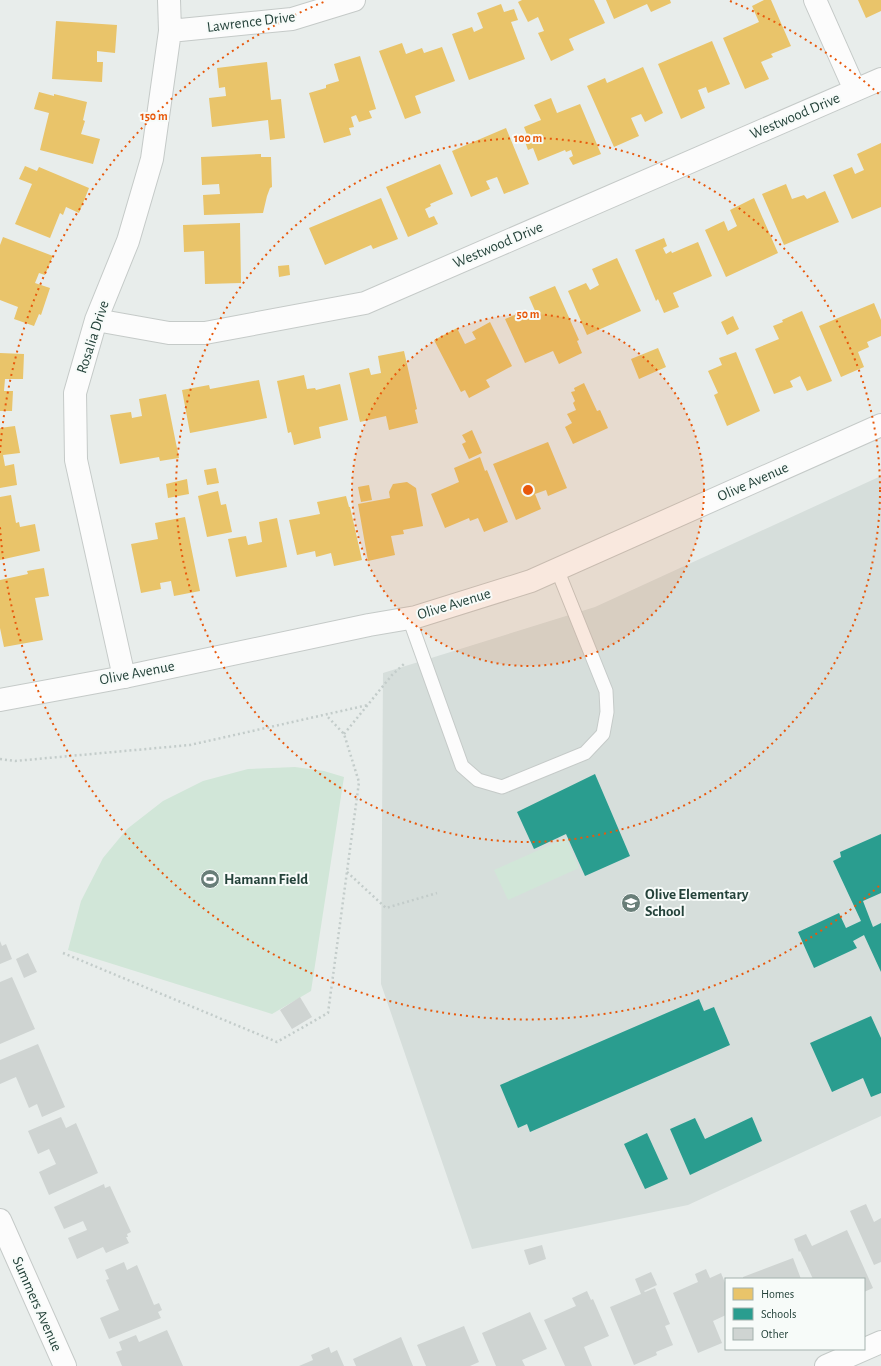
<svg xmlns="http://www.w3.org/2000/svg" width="881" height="1366" font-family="'Alegreya Sans',sans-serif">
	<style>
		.built { fill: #d6dedb }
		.green { fill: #d1e6d8 }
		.homes { fill: #e9c46a }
		.schools { fill: #2a9d8f }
		.building { fill: #cfd4d2 }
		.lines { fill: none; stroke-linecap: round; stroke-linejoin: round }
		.service-casing { stroke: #c5cac8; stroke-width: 15 }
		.minor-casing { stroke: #c5cac8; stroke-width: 24 }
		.tertiary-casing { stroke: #c5cac8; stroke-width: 24 }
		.path { stroke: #c3ccca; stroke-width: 2.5; stroke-dasharray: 2 3; stroke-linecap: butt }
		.service { stroke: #fcfcfc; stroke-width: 13 }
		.minor { stroke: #fcfcfc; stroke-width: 22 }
		.tertiary { stroke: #fcfcfc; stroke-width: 22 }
		.ring { fill: none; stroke: #e8590c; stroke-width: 2; stroke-dasharray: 2 4 }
		.labels { text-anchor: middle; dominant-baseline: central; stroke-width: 4; stroke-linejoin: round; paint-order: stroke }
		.street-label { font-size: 15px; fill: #24423a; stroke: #f7fbf9 }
		.poi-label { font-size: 15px; font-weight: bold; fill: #24423a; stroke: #f7fbf9; text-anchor: start }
		.centre { fill: #e8590c; stroke: #f7fbf9; stroke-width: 2 }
		.ring-label { font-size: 12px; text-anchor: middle; font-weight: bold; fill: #e8590c; stroke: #f7fbf9; stroke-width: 4; stroke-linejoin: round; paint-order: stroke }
	</style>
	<rect width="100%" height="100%" fill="#e8edeb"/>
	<path class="built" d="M 881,476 L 881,1116 L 688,1205 L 472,1249 L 381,984 L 383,673 L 595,607 Z"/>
	<path class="green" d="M 295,767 L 324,771 L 344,777 L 311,991 L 272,1014 L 68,950 L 81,901 L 103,858 L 127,829 L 163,801 L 203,781 L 248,769 Z
		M 566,838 L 579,868 L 508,900 L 494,870 Z"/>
	<path class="homes" d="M 522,0 L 594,0 L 605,23 L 569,39 L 574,50 L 551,61 L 538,33 L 544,31 L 538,17 L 528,22 L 518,2 Z
		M 606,0 L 670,0 L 671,3 L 651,12 L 647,4 L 614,19 Z
		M 764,0 L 771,0 L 791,46 L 771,54 L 773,57 L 761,62 L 769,79 L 745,89 L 723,38 L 759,22 L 752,6 Z
		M 858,0 L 881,0 L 881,11 L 866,18 Z
		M 501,4 L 504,12 L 514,9 L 518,20 L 511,22 L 525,59 L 469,80 L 452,34 L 472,27 L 474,32 L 483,28 L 477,13 Z
		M 56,21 L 117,25 L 115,53 L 97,51 L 97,62 L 103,62 L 102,82 L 52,79 Z
		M 712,41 L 730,84 L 708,93 L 706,87 L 698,90 L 705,108 L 681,119 L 658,64 Z
		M 402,43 L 406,54 L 422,48 L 424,53 L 442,47 L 455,81 L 415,96 L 421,113 L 405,119 L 379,51 Z
		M 360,56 L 376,109 L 369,111 L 372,118 L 359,122 L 356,115 L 351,117 L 354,127 L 349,128 L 351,135 L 324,143 L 309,93 L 326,88 L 326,85 L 339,81 L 334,64 Z
		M 267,62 L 271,100 L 281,99 L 285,138 L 270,140 L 268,120 L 212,127 L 209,98 L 226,96 L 225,87 L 219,88 L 217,68 Z
		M 643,67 L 663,113 L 645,122 L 641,114 L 631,118 L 639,136 L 614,147 L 587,86 L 605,78 L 607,83 Z
		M 39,92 L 54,96 L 54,94 L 87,102 L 83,120 L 85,121 L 81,134 L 100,139 L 93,164 L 40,150 L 49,113 L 34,109 Z
		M 551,98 L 557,113 L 580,104 L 601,154 L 573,165 L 569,158 L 573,156 L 571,150 L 566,152 L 565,150 L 538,161 L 533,148 L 528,150 L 524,139 L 528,137 L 524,127 L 541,120 L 534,105 Z
		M 506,128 L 529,184 L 504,194 L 497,177 L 486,181 L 490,189 L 471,197 L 452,151 Z
		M 881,143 L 881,207 L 852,219 L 833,175 L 852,167 L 855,174 L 864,170 L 857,154 Z
		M 261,154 L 261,157 L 271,157 L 272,187 L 270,188 L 267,196 L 263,213 L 204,215 L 203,195 L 220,194 L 219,184 L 202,185 L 201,157 Z
		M 440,164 L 453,194 L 430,204 L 431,206 L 425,209 L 429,218 L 434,216 L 438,224 L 408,237 L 386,187 Z
		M 25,166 L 37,171 L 39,167 L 89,188 L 79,213 L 66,207 L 63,215 L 60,213 L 50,238 L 15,224 L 32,184 L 19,179 Z
		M 786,184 L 792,199 L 804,195 L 807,199 L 825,191 L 839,222 L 784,245 L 762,194 Z
		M 381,198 L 398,239 L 373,249 L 371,245 L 325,265 L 309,228 Z
		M 754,198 L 778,253 L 726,277 L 705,230 L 724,221 L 728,231 L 737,226 L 730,210 Z
		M 240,223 L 241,283 L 205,284 L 204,251 L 184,252 L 183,225 Z
		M 3,237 L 53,256 L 45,275 L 39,273 L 35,283 L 50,288 L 41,315 L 39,314 L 34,326 L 14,319 L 18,307 L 0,300 L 0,245 Z
		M 664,238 L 667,246 L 663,248 L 666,254 L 671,251 L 672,253 L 698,242 L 712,276 L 673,293 L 679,307 L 664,313 L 658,299 L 656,301 L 635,250 Z
		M 617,258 L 641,311 L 587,335 L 568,291 L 586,283 L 590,290 L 599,285 L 592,269 Z
		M 289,265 L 290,275 L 279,277 L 278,266 Z
		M 555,286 L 579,340 L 577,341 L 582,353 L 559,364 L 553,351 L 525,363 L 505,319 L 524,311 L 527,317 L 536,313 L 529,297 Z
		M 874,303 L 881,320 L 881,336 L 867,342 L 869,347 L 858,352 L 864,367 L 841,377 L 819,326 Z
		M 802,311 L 832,381 L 807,391 L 800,376 L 790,381 L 793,387 L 774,394 L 755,349 L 779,339 L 773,326 L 783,322 L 782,320 Z
		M 733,316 L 739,329 L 727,335 L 721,322 Z
		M 490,322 L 512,366 L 486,380 L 490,387 L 469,398 L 465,390 L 461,392 L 434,340 L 457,328 L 465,344 L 476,339 L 472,332 Z
		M 658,348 L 666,367 L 639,379 L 631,359 Z
		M 404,351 L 417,409 L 415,410 L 418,423 L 389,430 L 386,416 L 360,422 L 349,373 L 369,368 L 371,375 L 381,373 L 378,356 Z
		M 736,352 L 760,411 L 727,426 L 714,395 L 718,393 L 708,371 L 722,365 L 719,358 Z
		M 0,353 L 24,354 L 23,379 L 5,379 L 4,391 L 13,391 L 12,411 L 0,411 Z
		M 304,375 L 307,389 L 315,388 L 316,390 L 340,384 L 348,420 L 319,427 L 321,438 L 294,445 L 291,432 L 288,433 L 277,381 Z
		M 259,380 L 267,418 L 190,433 L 182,390 L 209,385 L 210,389 Z
		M 584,383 L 597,411 L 600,410 L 608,428 L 573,444 L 565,427 L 572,423 L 567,414 L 576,410 L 573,403 L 575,401 L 571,392 L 575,391 L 574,388 Z
		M 166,394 L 179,458 L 160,461 L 159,457 L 120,464 L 110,415 L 131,412 L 132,418 L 142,416 L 139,399 Z
		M 15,426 L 20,453 L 3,455 L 5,466 L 14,464 L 17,485 L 0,488 L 0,428 Z
		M 472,430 L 482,453 L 469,459 L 462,444 L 466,442 L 462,435 Z
		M 548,442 L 567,488 L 548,496 L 546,490 L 535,494 L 541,509 L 516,520 L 493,464 Z
		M 480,457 L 485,471 L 487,470 L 508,522 L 484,532 L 478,518 L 470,521 L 469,518 L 445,528 L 431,494 L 459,482 L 454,468 Z
		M 216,468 L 219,483 L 207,485 L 204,470 Z
		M 187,479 L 189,494 L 168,498 L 166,484 Z
		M 407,482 L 416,488 L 423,526 L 403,530 L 404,534 L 391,536 L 395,555 L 368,561 L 358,504 L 390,498 L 389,492 L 393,484 Z
		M 369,485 L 372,500 L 361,502 L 358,487 Z
		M 218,491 L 221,505 L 226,504 L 232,532 L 207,537 L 198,496 Z
		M 11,495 L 16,523 L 19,522 L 20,527 L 35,524 L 40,551 L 0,560 L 0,497 Z
		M 346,496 L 349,507 L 350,507 L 362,560 L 334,566 L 331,553 L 316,557 L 315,551 L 297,555 L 289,520 L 320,514 L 317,502 Z
		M 185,517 L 200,591 L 174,596 L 171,581 L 160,583 L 161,589 L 141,593 L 131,544 L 158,539 L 155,523 Z
		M 277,518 L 287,567 L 236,577 L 228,539 L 246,536 L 248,545 L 262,542 L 259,522 Z
		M 44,568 L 49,596 L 35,598 L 43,640 L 4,647 L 0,628 L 0,580 L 28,574 L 27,571 Z"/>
	<path class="schools" d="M 595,774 L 630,856 L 585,876 L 566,834 L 534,849 L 517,812 Z
		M 881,834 L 881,893 L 863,901 L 873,927 L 881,923 L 881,972 L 864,935 L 853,941 L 857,948 L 814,968 L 798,932 L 839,913 L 846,928 L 861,921 L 833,861 L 841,857 L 840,852 Z
		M 699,999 L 704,1011 L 714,1007 L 730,1045 L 530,1132 L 527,1124 L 518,1128 L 500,1085 Z
		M 871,1016 L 881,1038 L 881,1093 L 871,1097 L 863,1078 L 832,1092 L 810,1043 Z
		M 752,1117 L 762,1141 L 690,1175 L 670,1129 L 695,1118 L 705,1139 Z
		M 647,1133 L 668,1179 L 645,1189 L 624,1144 Z"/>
	<path class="building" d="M 0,941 L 2,946 L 6,944 L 12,959 L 0,964 Z
		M 28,953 L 37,972 L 24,978 L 16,959 Z
		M 12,977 L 35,1029 L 0,1044 L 0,982 Z
		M 300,997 L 312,1017 L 292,1029 L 280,1010 Z
		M 38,1044 L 65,1107 L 42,1117 L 37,1104 L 29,1108 L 16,1077 L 0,1084 L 0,1060 Z
		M 61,1117 L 66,1128 L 76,1123 L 98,1173 L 49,1195 L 39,1172 L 56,1164 L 49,1149 L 38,1154 L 28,1131 Z
		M 104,1184 L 105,1188 L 110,1186 L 131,1232 L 127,1234 L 128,1237 L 126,1237 L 129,1243 L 106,1253 L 103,1247 L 77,1259 L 68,1238 L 87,1230 L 83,1221 L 64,1229 L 54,1207 Z
		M 866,1204 L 874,1222 L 881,1218 L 881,1262 L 874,1265 L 850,1211 Z
		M 847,1230 L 873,1288 L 864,1292 L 864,1279 L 813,1279 L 800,1251 L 799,1252 L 794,1239 L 806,1234 L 812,1246 Z
		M 542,1245 L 546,1259 L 529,1265 L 524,1250 Z
		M 793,1258 L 801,1279 L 743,1279 L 743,1277 Z
		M 124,1262 L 127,1270 L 137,1265 L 154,1305 L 159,1303 L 162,1310 L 158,1312 L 161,1318 L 109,1339 L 100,1318 L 119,1310 L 106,1280 L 109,1279 L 105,1270 Z
		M 706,1269 L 710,1278 L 721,1273 L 726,1285 L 726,1315 L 713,1321 L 722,1343 L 698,1353 L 673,1293 L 698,1282 L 695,1274 Z
		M 651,1272 L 657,1285 L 644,1291 L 645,1292 L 655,1288 L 670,1324 L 665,1326 L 673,1345 L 656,1352 L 657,1355 L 634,1365 L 610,1307 L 641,1294 L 635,1279 Z
		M 587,1291 L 591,1300 L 593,1299 L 609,1336 L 584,1347 L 592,1366 L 565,1366 L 544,1320 L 576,1306 L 572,1298 Z
		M 530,1312 L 547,1349 L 522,1360 L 525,1366 L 496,1366 L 482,1333 Z
		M 464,1326 L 479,1362 L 470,1366 L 426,1366 L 417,1345 Z
		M 167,1330 L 183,1366 L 122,1366 L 116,1352 L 122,1350 L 119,1342 L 136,1335 L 139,1342 Z
		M 401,1337 L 413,1366 L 356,1366 L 353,1359 Z
		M 329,1347 L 331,1353 L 337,1350 L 344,1366 L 299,1366 L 313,1360 L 311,1355 Z"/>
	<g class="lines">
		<g class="service-casing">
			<path id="service" d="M 409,618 L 462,766 L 478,780 L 502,787 L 585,753 L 603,734 L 607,712 L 606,691 L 557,569"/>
		</g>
		<g class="minor-casing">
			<path id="minor" d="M 815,0 L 855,90
				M 170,31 L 292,19 L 354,0
				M 96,320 L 169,333 L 205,333 L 365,303 L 881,79
				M 124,677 L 76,460 L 75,393 L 96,320 L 128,241 L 152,159 L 170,31 L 169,0
				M 0,1220 L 65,1366
				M 826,1366 L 881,1342"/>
		</g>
		<g class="tertiary-casing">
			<path id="tertiary" d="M 0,700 L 124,677 L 369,625 L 416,617 L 531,581 L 881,425"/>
		</g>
		<path class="path" d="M 344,734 L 392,675 L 405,663
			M 0,759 L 15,761 L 190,745 L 368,705
			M 347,872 L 386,908 L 437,893
			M 63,953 L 277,1042 L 328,1013 L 359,782 L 344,734 L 326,715"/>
		<use href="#service" class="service"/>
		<use href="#minor" class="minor"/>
		<use href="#tertiary" class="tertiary"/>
	</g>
	<circle cx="528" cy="490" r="176" fill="#e8590c" fill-opacity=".12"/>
	<g class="ring">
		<circle cx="528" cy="490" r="176"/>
		<circle cx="528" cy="490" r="352"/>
		<path d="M879 886A529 529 0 0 1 0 527M0 453A529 529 0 0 1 326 1M730 1A529 529 0 0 1 879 94"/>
	</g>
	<defs>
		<g id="stadium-disc" transform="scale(1)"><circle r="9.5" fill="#697e78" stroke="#f7fbf9"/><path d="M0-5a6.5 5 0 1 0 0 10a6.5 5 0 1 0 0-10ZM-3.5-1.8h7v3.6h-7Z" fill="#fff"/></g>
		<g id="school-disc" transform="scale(1)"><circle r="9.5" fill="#697e78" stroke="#f7fbf9"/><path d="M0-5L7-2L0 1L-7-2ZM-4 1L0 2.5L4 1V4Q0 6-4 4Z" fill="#fff"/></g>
	</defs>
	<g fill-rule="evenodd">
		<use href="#stadium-disc" x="210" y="879"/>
		<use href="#school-disc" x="631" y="903"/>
	</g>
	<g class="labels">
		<g class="street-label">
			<text transform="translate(251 22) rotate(-7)">Lawrence Drive</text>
			<text transform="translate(795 116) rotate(-23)">Westwood Drive</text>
			<text transform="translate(498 245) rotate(-23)">Westwood Drive</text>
			<text transform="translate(93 337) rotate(-72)">Rosalia Drive</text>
			<text transform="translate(753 482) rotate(-24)">Olive Avenue</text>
			<text transform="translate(454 604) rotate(-17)">Olive Avenue</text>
			<text transform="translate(137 673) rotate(-11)">Olive Avenue</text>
			<text transform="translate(37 1304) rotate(66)">Summers Avenue</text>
		</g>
		<g class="poi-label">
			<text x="224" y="879">Hamann Field</text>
			<text x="645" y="894">Olive Elementary<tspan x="645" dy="17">School</tspan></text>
		</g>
	</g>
	<circle cx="528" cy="490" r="6" class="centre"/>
	<g class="ring-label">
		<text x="154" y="120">150 m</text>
		<text x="528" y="142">100 m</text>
		<text x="528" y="318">50 m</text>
	</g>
	<rect x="725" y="1278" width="140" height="72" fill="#f7fbf9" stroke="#a3b1ad"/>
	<rect x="733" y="1288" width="20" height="12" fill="#e9c46a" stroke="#a3b1ad"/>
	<text x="761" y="1298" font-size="12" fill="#24423a">Homes</text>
	<rect x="733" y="1308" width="20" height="12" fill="#2a9d8f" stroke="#a3b1ad"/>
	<text x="761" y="1318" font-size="12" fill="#24423a">Schools</text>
	<rect x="733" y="1328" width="20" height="12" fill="#cfd4d2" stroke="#a3b1ad"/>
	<text x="761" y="1338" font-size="12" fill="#24423a">Other</text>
</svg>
